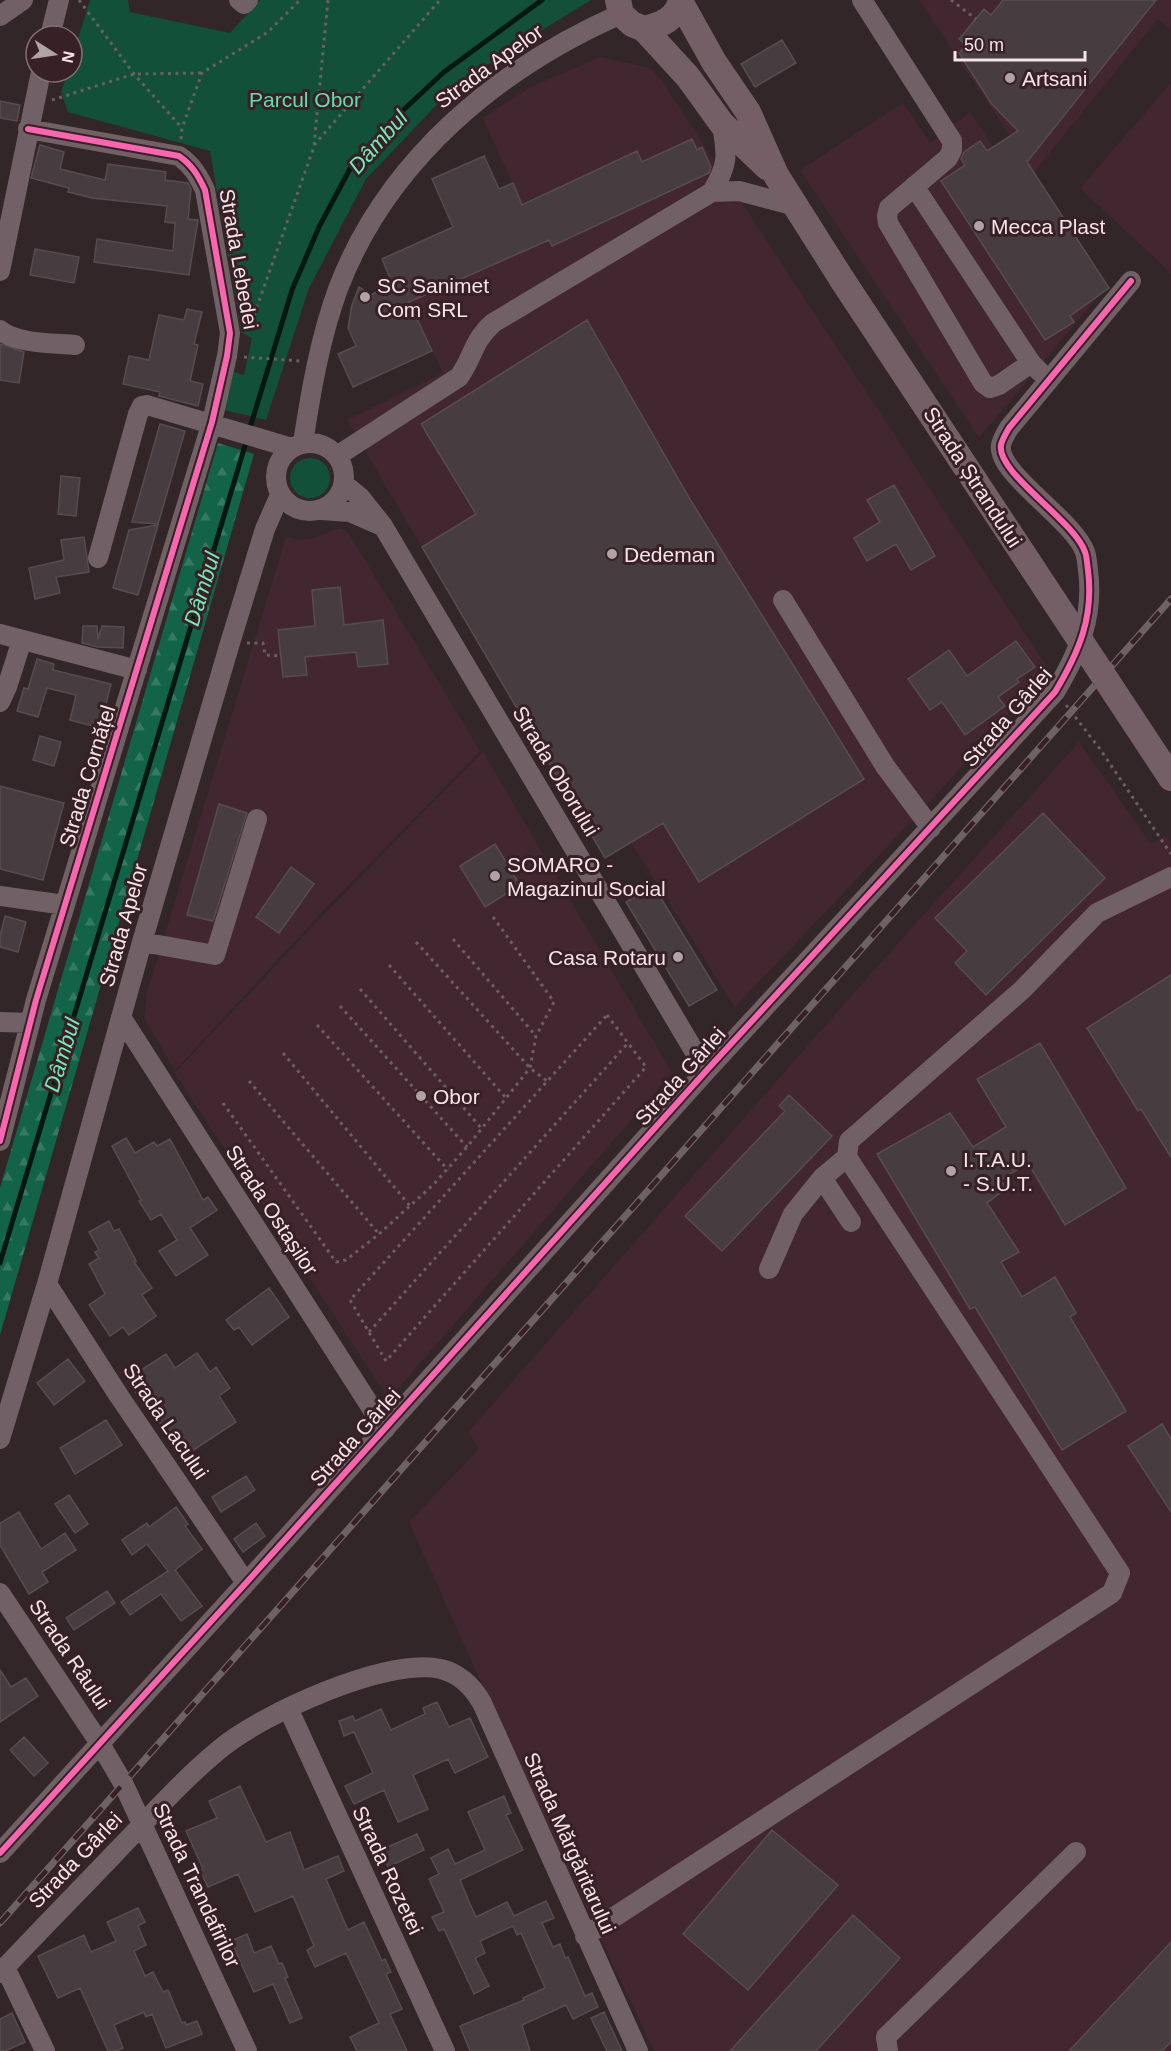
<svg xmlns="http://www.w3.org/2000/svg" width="1171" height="2051" font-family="Arial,sans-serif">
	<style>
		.built { fill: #432730 }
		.green { fill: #12503a }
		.forest { fill: url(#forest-firs) }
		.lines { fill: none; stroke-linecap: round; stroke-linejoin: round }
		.stream { stroke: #041810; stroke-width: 5 }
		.building { fill: #473c3f; stroke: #574c4f; stroke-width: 1.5 }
		.path { stroke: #6c5f63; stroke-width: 3; stroke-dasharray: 3 4.5; stroke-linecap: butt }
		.minor { stroke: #716065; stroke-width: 20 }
		.major { stroke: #735f65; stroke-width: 26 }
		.rail-casing { stroke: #6e6265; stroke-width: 7 }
		.rail { stroke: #382027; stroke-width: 4.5; stroke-dasharray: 14; stroke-linecap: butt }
		.major-bridge { stroke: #735f65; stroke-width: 26 }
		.cycleway-casing { stroke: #382027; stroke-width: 10 }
		.cycleway { stroke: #f766af; stroke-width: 6 }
		.poi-dot { fill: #b1a2a6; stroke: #382027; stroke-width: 2 }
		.labels { text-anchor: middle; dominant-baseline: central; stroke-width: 6; stroke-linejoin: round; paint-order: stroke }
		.street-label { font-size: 21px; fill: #f5e4e9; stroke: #382027 }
		.poi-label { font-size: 21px; fill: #f5e4e9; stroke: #382027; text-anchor: start }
		.park-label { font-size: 21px; fill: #67daab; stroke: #382027 }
		.water-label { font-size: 22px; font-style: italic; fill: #75e8b8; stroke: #382027 }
	</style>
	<defs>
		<pattern id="forest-firs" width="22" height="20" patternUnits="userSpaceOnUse" patternTransform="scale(1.5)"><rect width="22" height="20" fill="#136349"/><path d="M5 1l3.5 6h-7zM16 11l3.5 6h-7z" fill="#367963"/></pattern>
	</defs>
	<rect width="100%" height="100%" fill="#322629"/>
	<path class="built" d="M 919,0 L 1171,0 L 1171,30 L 1158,19 L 1034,172 Z
		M 600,57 L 650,68 L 661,80 L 1049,670 L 926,806 L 735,1007 L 631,843 L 605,858 L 347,420 L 443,373 L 409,302 L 540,244 L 483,118 L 531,87 Z
		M 1171,83 L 1171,273 L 1080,188 Z
		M 903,103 L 930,143 L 970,112 L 1095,300 L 979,438 L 800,170 Z
		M 340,528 L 348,532 L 480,751 L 324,910 L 175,1070 L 144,1018 L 147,993 L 286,537 L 301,540 L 311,539 Z
		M 1079,742 L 1151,844 L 1166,835 L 1171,843 L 1171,2051 L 654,2051 L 493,1709 L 409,1522 L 479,1449 L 468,1432 L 884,959 Z
		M 483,752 L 672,1073 L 389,1399 L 175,1073 L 326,912 Z"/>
	<path class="green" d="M 90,0 L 128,0 L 130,12 L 230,33 L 260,0 L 591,0 L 500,56 L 446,95 L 366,179 L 309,288 L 266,420 L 224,410 L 234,372 L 244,375 L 252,338 L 241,332 L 210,151 L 68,112 L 61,92 L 68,72 L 72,72 L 72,58 Z
		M290 478a20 20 0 1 1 40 0a20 20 0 1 1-40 0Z"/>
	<path class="forest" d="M 218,443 L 254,454 L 0,1335 L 0,1188 Z"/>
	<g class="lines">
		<path class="stream" d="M 249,431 L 292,290 L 319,227 L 352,165 L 398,115 L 444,72 L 542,0
			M 0,1263 L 247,439"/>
	</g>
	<path class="building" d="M 1003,0 L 1156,0 L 1027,162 L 1109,288 L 1070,316 L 1074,322 L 1045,340 L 941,181 L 965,165 L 961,159 L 964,152 L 980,141 L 987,151 L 1018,131 L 991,103 L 959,53 L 966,45 L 959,39 L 984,9 L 991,15 Z
		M 782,40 L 796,63 L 755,87 L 741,64 Z
		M 0,101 L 20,105 L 17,121 L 0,118 Z
		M 692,139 L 697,150 L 702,147 L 711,167 L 709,173 L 552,246 L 549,240 L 409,302 L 432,351 L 353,387 L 338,354 L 356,346 L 348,328 L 352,305 L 359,287 L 371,295 L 392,283 L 382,259 L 453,227 L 432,179 L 484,156 L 499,189 L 513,183 L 522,205 L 637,151 L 642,162 Z
		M 40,145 L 64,152 L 60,169 L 105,180 L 108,164 L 166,172 L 165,180 L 188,183 L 191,189 L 188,219 L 198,220 L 189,275 L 94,262 L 97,239 L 173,251 L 175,223 L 165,222 L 167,206 L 92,198 L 68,192 L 69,188 L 31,178 Z
		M 35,249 L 79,257 L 74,283 L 30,275 Z
		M 187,309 L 202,312 L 194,344 L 198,345 L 190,381 L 203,384 L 198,406 L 159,396 L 160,392 L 123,384 L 129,356 L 149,360 L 159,315 L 184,320 Z
		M 587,320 L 691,501 L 864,779 L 699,882 L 663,823 L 605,858 L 422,547 L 476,514 L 421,424 Z
		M 0,344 L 24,352 L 19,383 L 0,380 Z
		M 160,424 L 185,431 L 158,524 L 132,522 Z
		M 61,476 L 80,478 L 76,516 L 58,514 Z
		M 894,485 L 935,556 L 911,570 L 896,544 L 867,561 L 854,538 L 880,522 L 867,500 Z
		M 158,525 L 138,595 L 113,588 L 129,530 Z
		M 84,537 L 89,572 L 56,577 L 60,593 L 35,599 L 29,568 L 64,560 L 61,540 Z
		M 340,587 L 344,625 L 383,620 L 388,664 L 358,667 L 356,652 L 305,657 L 307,675 L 283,677 L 278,630 L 315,626 L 312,590 Z
		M 83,626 L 97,626 L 98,639 L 102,626 L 124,627 L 123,648 L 98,647 L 82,643 Z
		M 1016,641 L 1035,667 L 1017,679 L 1019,682 L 998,697 L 1005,706 L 965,735 L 942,702 L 930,710 L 908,679 L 949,650 L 967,676 Z
		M 37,659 L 54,664 L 53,670 L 111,684 L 100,728 L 70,720 L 76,695 L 47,688 L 38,717 L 17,711 L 24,688 L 28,689 Z
		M 40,736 L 61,742 L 54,766 L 33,760 Z
		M 0,786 L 64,803 L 43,880 L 0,869 Z
		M 219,804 L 247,813 L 213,921 L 187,915 Z
		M 1043,813 L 1105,878 L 986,995 L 955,963 L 967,951 L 935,918 Z
		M 495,844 L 520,885 L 485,907 L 460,866 Z
		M 291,867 L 314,884 L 279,933 L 256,917 Z
		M 653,885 L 717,990 L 689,1006 L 626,902 Z
		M 5,916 L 26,922 L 18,952 L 0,947 L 0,936 Z
		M 1171,975 L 1171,1157 L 1141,1109 L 1138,1111 L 1087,1028 Z
		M 1040,1043 L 1126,1188 L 1065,1225 L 1028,1163 L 1000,1180 L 1007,1188 L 987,1203 L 1019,1252 L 1001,1262 L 1022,1297 L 1055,1277 L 1076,1313 L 1070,1317 L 1126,1411 L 1062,1450 L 975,1307 L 970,1309 L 877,1154 L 950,1113 L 973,1147 L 1006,1127 L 977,1079 Z
		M 789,1095 L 832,1136 L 722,1251 L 685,1216 L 785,1111 L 779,1106 Z
		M 126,1138 L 135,1153 L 154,1142 L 157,1146 L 170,1139 L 203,1200 L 208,1197 L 217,1210 L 190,1228 L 208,1255 L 176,1276 L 159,1251 L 177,1240 L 161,1214 L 151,1220 L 139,1201 L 141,1200 L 112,1146 Z
		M 109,1221 L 114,1231 L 119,1229 L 136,1261 L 134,1262 L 152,1288 L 142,1295 L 156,1316 L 129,1335 L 123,1327 L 110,1336 L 89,1305 L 105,1294 L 89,1264 L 99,1258 L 95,1252 L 99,1250 L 89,1232 Z
		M 269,1288 L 289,1317 L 252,1345 L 239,1327 L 234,1330 L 226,1320 Z
		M 197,1353 L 210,1372 L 216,1367 L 230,1388 L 219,1396 L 236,1422 L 183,1457 L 148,1405 L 145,1407 L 127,1379 L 166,1354 L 175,1368 Z
		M 68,1359 L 85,1381 L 54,1405 L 37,1383 Z
		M 106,1420 L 122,1445 L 75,1474 L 60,1448 Z
		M 1162,1424 L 1171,1439 L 1171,1512 L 1128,1446 Z
		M 246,1476 L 255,1490 L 221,1512 L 212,1497 Z
		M 69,1495 L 88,1524 L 75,1533 L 55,1504 Z
		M 176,1507 L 188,1524 L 185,1526 L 202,1549 L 175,1570 L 202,1606 L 181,1621 L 161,1594 L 130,1615 L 121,1602 L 168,1571 L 147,1544 L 132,1555 L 122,1540 L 147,1523 L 149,1527 Z
		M 19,1512 L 41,1549 L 65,1533 L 76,1550 L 42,1572 L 48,1582 L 29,1594 L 0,1545 L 0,1523 Z
		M 256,1523 L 265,1536 L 243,1552 L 234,1539 Z
		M 107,1591 L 115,1603 L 74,1630 L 66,1618 Z
		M 0,1670 L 11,1687 L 26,1678 L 38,1696 L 0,1722 Z
		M 437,1702 L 449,1727 L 470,1718 L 488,1757 L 455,1773 L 448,1759 L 413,1775 L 428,1809 L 398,1822 L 384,1790 L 354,1804 L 345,1786 L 373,1773 L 354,1732 L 344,1736 L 339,1721 L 353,1716 L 355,1721 L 381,1709 L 391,1730 L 425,1714 L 423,1708 Z
		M 24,1737 L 48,1763 L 34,1776 L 10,1750 Z
		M 240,1786 L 266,1842 L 290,1832 L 304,1870 L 338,1856 L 344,1871 L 326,1879 L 348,1930 L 364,1922 L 382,1961 L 385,1959 L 391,1972 L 386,1974 L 402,2009 L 390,2014 L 407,2051 L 357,2051 L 350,2037 L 379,2023 L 346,1953 L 315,1967 L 307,1950 L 314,1946 L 293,1896 L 255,1912 L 238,1874 L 208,1887 L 200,1870 L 203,1869 L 186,1831 L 217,1818 L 209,1801 Z
		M 504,1796 L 511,1813 L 506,1815 L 523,1850 L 460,1880 L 470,1904 L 476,1917 L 507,1902 L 514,1916 L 546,1901 L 554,1918 L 542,1923 L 553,1947 L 560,1944 L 565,1958 L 568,1957 L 585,1996 L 592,1993 L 598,2007 L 573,2019 L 566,2005 L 522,2025 L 530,2051 L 470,2051 L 460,2026 L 524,2000 L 523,1998 L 545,1988 L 521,1933 L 517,1935 L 513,1926 L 480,1941 L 485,1953 L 475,1958 L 489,1986 L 474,1994 L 444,1929 L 439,1931 L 432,1917 L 444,1912 L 429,1879 L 439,1874 L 431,1858 L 448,1849 L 455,1864 L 485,1850 L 468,1812 Z
		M 772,1830 L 838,1885 L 748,1990 L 683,1934 Z
		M 417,1834 L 424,1850 L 388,1867 L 381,1850 Z
		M 138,1908 L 145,1922 L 138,1926 L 146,1945 L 134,1951 L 145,1976 L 153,1972 L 163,1992 L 168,1990 L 182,2023 L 185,2022 L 186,2025 L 197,2021 L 202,2034 L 166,2048 L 152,2014 L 146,2017 L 144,2012 L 114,2025 L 123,2048 L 116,2051 L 108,2051 L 80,1988 L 58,1998 L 38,1956 L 84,1935 L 91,1952 L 116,1941 L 107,1922 Z
		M 853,1915 L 900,1958 L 816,2051 L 730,2051 Z
		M 247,1934 L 254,1953 L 271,1946 L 279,1964 L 282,1963 L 288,1977 L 285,1978 L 302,2018 L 290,2023 L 273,1984 L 254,1992 L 231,1941 Z
		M 1171,1942 L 1171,2042 L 1162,2051 L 1069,2051 Z
		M 604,2012 L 622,2051 L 607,2051 L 591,2018 Z
		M 12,2013 L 25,2042 L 5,2051 L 0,2051 L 0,2019 Z"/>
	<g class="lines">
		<path class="path" d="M 79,0 L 134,74 L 182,128
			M 951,0 L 976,19
			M 52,100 L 134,74 L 202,73
			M 181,139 L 182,128 L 202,73 L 268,32 L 300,0
			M 314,145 L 328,0
			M 249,329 L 315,144 L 440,0
			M 244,357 L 301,361
			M 247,643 L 263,643 L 265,655 L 281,656
			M 1066,705 L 1100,749 L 1171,854
			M 453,939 L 536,1036
			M 416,942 L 530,1068 L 547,1081
			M 389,965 L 506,1098
			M 360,989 L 482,1129
			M 340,1006 L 467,1147
			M 607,1015 L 646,1067 L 386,1361 L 350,1300 Z
			M 317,1025 L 448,1170
			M 283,1053 L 410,1206
			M 249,1081 L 379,1234
			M 223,1103 L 336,1262 L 346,1260 L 379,1234 L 433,1185 L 467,1147 L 530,1068 L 536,1036 L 554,1002 L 491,914
			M 369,1332 L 628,1043"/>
		<path class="minor" d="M 239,0 L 244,4 L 248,0
			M 862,0 L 952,141 L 952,150 L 948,158 L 889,208 L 887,216 L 888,223 L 983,383 L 990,388 L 999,385 L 1031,363
			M 0,16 L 23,0
			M 50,36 L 59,0
			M 914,186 L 1031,363 L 1040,372
			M 712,192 L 739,191 L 796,206
			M 0,271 L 41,72
			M 0,330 C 16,344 55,343 75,345
			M276 477a34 34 0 1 1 68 0a34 34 0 1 1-68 0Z
			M 303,443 C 311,391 320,338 338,289 C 387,160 498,68 621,14
			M 337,456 L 459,377 C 474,356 472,342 493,323 L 712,192 C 729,163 727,156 722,124
			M 344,484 L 360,497 L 383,526 L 706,1071
			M 321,510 L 350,512 L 380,525
			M 98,558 L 138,414 L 142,406 L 147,405 L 292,448
			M 783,600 L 885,766 L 931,828
			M 0,634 L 137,670
			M 0,702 L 7,687 L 22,640
			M 0,896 L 65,905
			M 142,942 L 215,955 L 257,819
			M 121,1017 L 385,1429
			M 0,1022 L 30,1023
			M 0,1141 L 36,1000 L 212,422 L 227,356 L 230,333 L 205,190 C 198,175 192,165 179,156 L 28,129
			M 822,1178 L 851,1222
			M 769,1269 L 793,1214 L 822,1178 L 847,1157
			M 47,1284 L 119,1396 L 246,1583
			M 0,1439 L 47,1284 L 142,942 L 230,643 L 265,529 L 280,495
			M 0,1593 L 99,1742 L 123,1783 L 247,2051
			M 288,1708 L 445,2051
			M 0,1853 L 246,1583 L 706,1071 L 1055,692 C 1079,652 1094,617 1088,570 C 1087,564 1087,557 1085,552 C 1074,520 996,473 1001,445 C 1002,440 1006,433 1009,428 L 1131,281
			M 585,1936 L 1112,1593 L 1120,1573 L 847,1157 L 849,1141 L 1022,990 L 1097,913 L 1171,877
			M 5,1967 L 45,2051
			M 0,1973 C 38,1932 78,1892 116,1852 C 150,1817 182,1780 220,1749 C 262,1714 386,1657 441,1669 C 460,1674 473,1687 482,1703 L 638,2051
			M 888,2051 L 886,2037 L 1076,1852"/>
		<path class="major" d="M 618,0 L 621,14 L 632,24 L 644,29 L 688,77 L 722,124 L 767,167
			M 681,3 L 714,62 L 748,112 L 776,175 L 843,281
			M 644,29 C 661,25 677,19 681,0"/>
		<g class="rail-casing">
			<path id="rail" d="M 0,1923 L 1171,599"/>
		</g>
		<use href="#rail" class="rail"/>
		<path class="major-bridge" d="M 843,281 L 1171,778"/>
		<g class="cycleway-casing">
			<path id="cycleway" d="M 0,1141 L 36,1000 L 212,422 L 227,356 L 230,333 L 205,190 C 198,175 192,165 179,156 L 28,129
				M 0,1853 L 246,1583 L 706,1071 L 1055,692 C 1079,652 1094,617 1088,570 C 1087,564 1087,557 1085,552 C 1074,520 996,473 1001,445 C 1002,440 1006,433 1009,428 L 1131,281"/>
		</g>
		<use href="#cycleway" class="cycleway"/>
	</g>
	<g class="poi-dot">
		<circle cx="1010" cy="78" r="6"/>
		<circle cx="979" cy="226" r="6"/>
		<circle cx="365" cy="297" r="6"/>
		<circle cx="612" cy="554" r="6"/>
		<circle cx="495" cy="876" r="6"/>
		<circle cx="678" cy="957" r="6"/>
		<circle cx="421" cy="1096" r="6"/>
		<circle cx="951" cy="1171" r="6"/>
	</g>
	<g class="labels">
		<g class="street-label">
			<text transform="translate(489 66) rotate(-36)">Strada Apelor</text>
			<text transform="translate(239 259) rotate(80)">Strada Lebedei</text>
			<text transform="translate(973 477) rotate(57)">Strada Ștrandului</text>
			<text transform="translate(1007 717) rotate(-49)">Strada Gârlei</text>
			<text transform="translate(556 771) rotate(59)">Strada Oborului</text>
			<text transform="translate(87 776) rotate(-73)">Strada Cornățel</text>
			<text transform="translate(123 925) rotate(-74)">Strada Apelor</text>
			<text transform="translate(680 1076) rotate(-48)">Strada Gârlei</text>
			<text transform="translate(272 1210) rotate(57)">Strada Ostașilor</text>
			<text transform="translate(166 1421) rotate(56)">Strada Lacului</text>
			<text transform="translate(355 1437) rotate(-48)">Strada Gârlei</text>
			<text transform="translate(70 1654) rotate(56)">Strada Râului</text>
			<text transform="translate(570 1843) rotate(66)">Strada Mărgăritarului</text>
			<text transform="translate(75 1860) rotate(-46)">Strada Gârlei</text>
			<text transform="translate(388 1870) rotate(65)">Strada Rozetei</text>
			<text transform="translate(197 1885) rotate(65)">Strada Trandafirilor</text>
		</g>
		<g class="poi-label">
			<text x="1022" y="78">Artsani</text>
			<text x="991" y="226">Mecca Plast</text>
			<text x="377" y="285">SC Sanimet<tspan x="377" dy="24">Com SRL</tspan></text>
			<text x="624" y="554">Dedeman</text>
			<text x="507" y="864">SOMARO -<tspan x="507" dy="24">Magazinul Social</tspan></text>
			<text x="666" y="957" text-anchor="end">Casa Rotaru</text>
			<text x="433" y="1096">Obor</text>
			<text x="963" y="1159">I.T.A.U.<tspan x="963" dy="24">- S.U.T.</tspan></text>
		</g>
		<g class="park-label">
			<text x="305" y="99">Parcul Obor</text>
		</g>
		<g class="water-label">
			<text transform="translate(378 142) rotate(-48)">Dâmbul</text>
			<text transform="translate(202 589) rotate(-73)">Dâmbul</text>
			<text transform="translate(62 1055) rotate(-73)">Dâmbul</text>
		</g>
	</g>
	<g transform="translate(54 54) rotate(102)"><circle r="28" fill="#382027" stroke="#846e75" stroke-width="1.5"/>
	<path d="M0-4.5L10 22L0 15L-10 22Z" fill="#b1a2a6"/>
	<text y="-9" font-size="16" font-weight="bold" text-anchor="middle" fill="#f5e4e9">N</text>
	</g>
	<path d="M955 51v9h130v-9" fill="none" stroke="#f5e4e9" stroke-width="3"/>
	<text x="964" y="51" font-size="18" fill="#f5e4e9" stroke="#382027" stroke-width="4.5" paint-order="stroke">50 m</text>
</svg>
